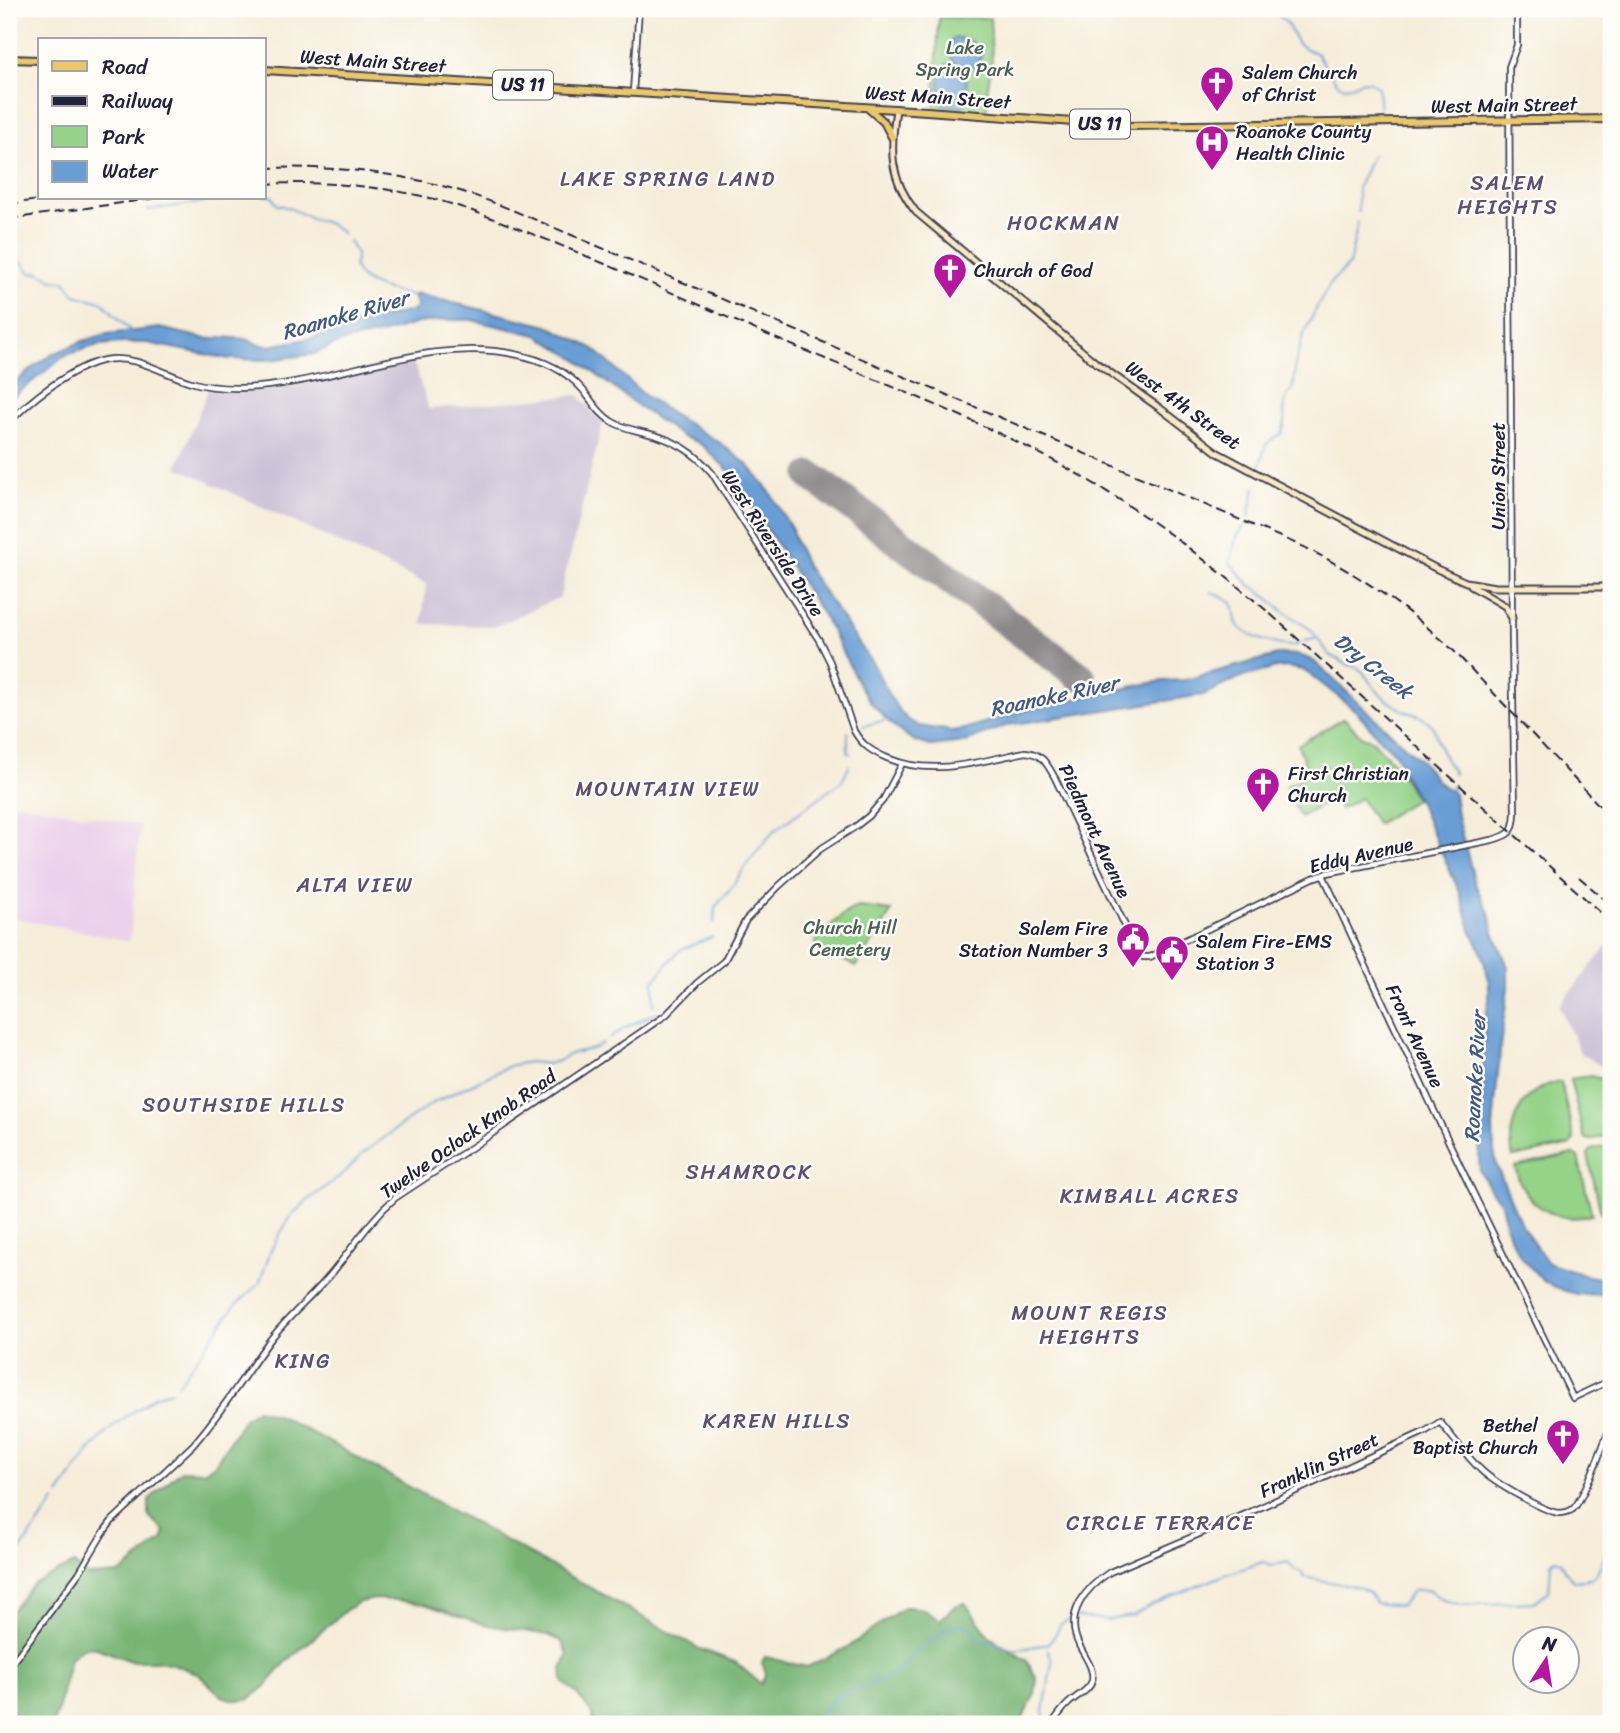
<svg xmlns="http://www.w3.org/2000/svg" width="1620" height="1733" font-family="Sriracha,sans-serif">
	<style>
		.built { fill: #ebd1eb }
		.industrial { fill: #cbbfd5 }
		.green { fill: #95d389; stroke: #5c7a62; stroke-width: 2 }
		.forest { fill: #78b575; stroke: #4d6c58; stroke-width: 2 }
		.water { fill: #699ed5; stroke: #466088; stroke-width: 2 }
		.lines { fill: none; stroke-linecap: round; stroke-linejoin: round }
		.stream { stroke: #699ed5; stroke-width: 2 }
		.runway { stroke: #8c888a; stroke-width: 30 }
		.tertiary-casing { stroke: #424053; stroke-width: 8 }
		.secondary-casing { stroke: #424053; stroke-width: 9 }
		.primary-casing { stroke: #424053; stroke-width: 10 }
		.tertiary { stroke: #fff; stroke-width: 4.5 }
		.secondary { stroke: #f7e9c3; stroke-width: 5 }
		.primary { stroke: #eac769; stroke-width: 6 }
		.rail { stroke: #22223b; stroke-width: 2; stroke-dasharray: 10 5; stroke-linecap: butt }
		.labels { text-anchor: middle; dominant-baseline: central; stroke-width: 5; stroke-linejoin: round; paint-order: stroke }
		.shield { fill: #fdfcf7; stroke: #646373; stroke-width: 2 }
		.shield-label { font-size: 18px; font-weight: bold; fill: #22223b }
		.park-label { font-size: 19px; fill: #4a6056; stroke: #fdfcf7 }
		.street-label { font-size: 19px; fill: #22223b; stroke: #fdfcf7 }
		.poi-label { font-size: 19px; fill: #22223b; stroke: #fdfcf7; text-anchor: start }
		.neighbourhood-label { font-size: 21px; letter-spacing: 2px; fill: #5f506f; stroke: #fdfcf7 }
		.water-label { font-size: 21px; font-style: italic; fill: #425a80; stroke: #fdfcf7 }
	</style>
	<rect width="100%" height="100%" fill="#fdfcf7"/>
	<filter id="ink" filterUnits="userSpaceOnUse"><feTurbulence type="fractalNoise" baseFrequency=".0143" numOctaves="2"/><feDisplacementMap in="SourceGraphic" scale="14" xChannelSelector="R" yChannelSelector="G"/><feConvolveMatrix kernelMatrix="1 2 1 2 8 2 1 2 1" color-interpolation-filters="sRGB"/></filter>
	<filter id="wash" filterUnits="userSpaceOnUse"><feTurbulence type="fractalNoise" baseFrequency=".00686" numOctaves="4" result="noise"/><feDisplacementMap in="SourceGraphic" scale="28" xChannelSelector="R" yChannelSelector="G"/><feGaussianBlur stdDeviation="1.57" result="paint"/><feColorMatrix in="noise" values="0 0 0 0 0 0 0 0 0 0 0 0 0 0 0 0 0 1.4 0 .05"/><feComposite in="paint" operator="in"/></filter>
	<g filter="url(#wash)">
		<rect width="100%" height="100%" fill="#f6edd9"/>
		<path class="built" d="M 12,802 L 140,825 L 130,941 L 9,917 L 9,805 Z"/>
		<path class="industrial" d="M 413,361 L 429,409 L 578,395 L 603,422 L 560,597 L 496,626 L 422,624 L 426,584 L 177,467 L 208,390 L 242,392 L 277,389 Z
			M 1611,941 L 1611,1072 L 1581,1054 L 1559,1006 Z"/>
		<path class="green" d="M 939,18 L 990,18 L 992,60 L 988,86 L 986,114 L 934,109 Z
			M 1344,718 L 1362,737 L 1372,740 L 1396,765 L 1416,799 L 1377,824 L 1360,798 L 1340,809 L 1337,801 L 1332,798 L 1329,798 L 1326,803 L 1300,817 L 1286,786 L 1309,774 L 1298,745 Z
			M 859,907 L 892,911 L 856,967 L 815,945 L 815,942 C 826,931 844,909 859,907 Z
			M 1590,1076 L 1611,1081 L 1611,1135 L 1589,1140 L 1584,1137 L 1570,1079 Z
			M 1561,1082 L 1574,1139 L 1571,1145 L 1513,1157 C 1505,1124 1523,1086 1561,1082 Z
			M 1611,1145 L 1611,1211 L 1601,1213 L 1588,1155 L 1591,1150 Z
			M 1573,1154 L 1578,1157 L 1592,1215 C 1555,1225 1524,1205 1515,1167 Z"/>
		<path class="forest" d="M 257,1409 L 282,1417 L 336,1446 L 700,1649 L 735,1662 L 761,1684 L 766,1674 L 762,1662 L 765,1657 L 807,1667 L 850,1646 L 904,1607 L 920,1608 L 940,1620 L 955,1606 L 965,1603 L 990,1637 L 1027,1661 L 1037,1679 L 1035,1693 L 1020,1724 L 964,1724 L 958,1717 L 942,1717 L 930,1724 L 590,1724 L 594,1717 L 578,1695 L 563,1682 L 562,1669 L 568,1654 L 561,1641 L 548,1635 L 487,1625 L 424,1604 L 396,1600 L 375,1599 L 359,1602 L 346,1610 L 287,1661 L 265,1687 L 248,1700 L 234,1700 L 222,1696 L 198,1674 L 173,1664 L 159,1661 L 131,1661 L 94,1647 L 81,1649 L 70,1658 L 59,1706 L 53,1724 L 9,1724 L 9,1614 L 34,1583 L 74,1564 L 88,1576 L 119,1574 L 162,1540 L 165,1532 L 149,1516 L 149,1500 L 181,1470 L 203,1471 L 215,1464 L 245,1417 Z"/>
		<path class="water" d="M 956,38 C 963,38 966,39 972,43 C 998,64 957,82 948,50 L 952,40 Z
			M 948,63 C 962,66 968,76 967,90 C 966,98 967,101 962,107 L 944,105 L 938,100 C 939,88 938,72 948,63 Z
			M 417,294 L 548,326 L 593,348 L 644,395 L 670,413 L 719,442 L 748,465 L 770,492 L 792,530 L 795,541 L 807,567 L 875,667 L 889,695 L 899,710 L 907,719 L 919,726 L 952,731 L 964,729 L 1033,708 L 1135,686 L 1162,681 L 1185,680 L 1281,654 C 1295,654 1305,655 1316,663 L 1422,762 L 1436,780 L 1454,794 L 1458,821 L 1476,886 L 1489,912 L 1493,930 L 1508,967 L 1508,988 L 1501,1040 L 1493,1127 L 1494,1151 L 1497,1167 L 1521,1224 L 1548,1263 L 1584,1275 L 1611,1280 L 1611,1295 L 1576,1294 L 1555,1288 L 1542,1280 L 1521,1257 L 1508,1234 L 1501,1204 L 1490,1189 L 1480,1171 L 1479,1162 L 1485,1019 L 1489,1001 L 1489,980 L 1481,951 L 1471,930 L 1460,893 L 1417,798 L 1405,777 L 1396,754 L 1380,739 L 1356,711 L 1316,679 L 1303,670 L 1287,667 L 1276,668 L 1239,678 L 1203,695 L 1008,725 L 976,738 L 965,742 L 931,746 L 917,742 L 903,734 L 889,722 L 872,704 L 861,688 L 826,620 L 729,471 L 704,447 L 697,442 L 683,437 L 642,409 L 573,357 L 537,335 L 471,320 L 444,320 L 418,323 L 381,334 L 341,342 L 314,354 L 269,360 L 229,359 L 147,343 L 121,343 L 98,345 L 66,355 L 9,400 L 9,388 L 35,366 L 53,354 L 83,341 L 106,334 L 160,328 L 203,338 L 212,339 L 222,337 L 246,339 L 257,344 L 269,346 L 312,338 L 356,324 L 415,310 L 417,307 L 413,296 Z"/>
		<g class="lines">
			<path class="stream" d="M 1271,9 L 1285,21 L 1299,45 L 1317,54 L 1337,83 L 1344,87 L 1352,86 L 1361,81 L 1371,82 L 1378,87 L 1380,116
				M 264,196 L 272,196 L 277,205 C 288,206 296,211 306,216 C 319,222 333,222 343,234
				M 148,210 L 234,198
				M 1358,212 L 1358,187 L 1373,154
				M 348,240 C 350,244 355,250 356,255 C 357,261 352,265 356,271 C 364,287 397,292 412,296
				M 9,252 L 19,258 L 30,273 L 39,272 L 52,280 L 65,281 L 75,295 L 102,302 L 130,330 L 130,332
				M 1260,466 L 1266,444 L 1282,433 L 1285,421 L 1284,412 L 1286,397 L 1292,390 L 1294,382 L 1295,365 L 1303,336 L 1318,305 L 1332,281 L 1349,265 L 1358,222
				M 1249,517 L 1255,487
				M 1247,523 L 1237,536 L 1230,563 L 1250,585 L 1260,591 L 1282,610 L 1310,629 L 1330,655 L 1347,664 L 1356,667 L 1363,672 L 1375,689 L 1388,701 L 1405,711 L 1420,716 L 1429,722 L 1435,731 L 1440,749 L 1454,774
				M 9,586 L 9,606
				M 1211,592 C 1217,595 1227,597 1231,602 C 1236,608 1234,617 1237,624 C 1245,637 1286,650 1299,644
				M 1304,641 L 1315,639
				M 863,726 L 886,720
				M 848,732 L 848,752 L 850,754
				M 1450,794 L 1453,785
				M 714,923 L 715,907 L 730,890 L 745,867 L 763,844 L 775,830 L 842,781 L 849,766
				M 654,1005 L 654,981 L 669,962 L 680,950 L 712,937
				M 609,1039 L 625,1028 L 657,1012
				M 178,1384 L 234,1307 L 259,1284 L 271,1250 L 281,1232 L 292,1215 L 308,1200 L 344,1173 L 362,1154 L 411,1118 L 433,1103 L 509,1066 L 522,1063 L 531,1062 L 547,1064 L 558,1061 L 570,1054 L 595,1048 L 603,1043
				M 59,1495 C 81,1461 101,1431 137,1409 C 144,1406 149,1399 155,1396 C 160,1394 166,1392 171,1391
				M 9,1566 L 55,1501
				M 1077,1617 L 1108,1620 L 1132,1616 L 1151,1605 L 1227,1574 L 1263,1562 L 1272,1565 L 1288,1562 L 1294,1569 L 1302,1572 L 1304,1577 L 1361,1588 L 1369,1592 L 1375,1603 L 1401,1606 L 1413,1590 L 1429,1590 L 1441,1599 L 1461,1605 L 1534,1602 L 1549,1591 L 1551,1563 L 1555,1559 L 1561,1561 L 1566,1572 L 1573,1580 C 1593,1583 1597,1575 1603,1559 C 1605,1553 1609,1549 1611,1543
				M 869,1684 L 887,1678 L 900,1670 L 918,1650 L 934,1640 L 945,1629 L 953,1626 L 963,1624 L 971,1627 L 976,1636 L 987,1642 L 1016,1650 L 1047,1644 L 1055,1635 L 1061,1624 L 1072,1618
				M 816,1724 C 830,1701 838,1693 864,1686
				M 1042,1724 L 1052,1661 L 1048,1649"/>
			<path class="runway" d="M 811,476 L 1081,677"/>
		</g>
	</g>
	<g filter="url(#ink)">
		<g class="lines">
			<g class="tertiary-casing">
				<path id="tertiary" d="M 633,92 L 639,9
					M 9,423 C 29,400 74,366 105,360 C 134,354 164,374 191,382 C 206,387 222,388 238,388 C 328,387 425,335 514,354 C 541,359 565,369 583,390 C 592,401 599,414 611,421 C 622,428 634,430 646,433 C 673,439 695,452 712,473 L 819,640 L 830,662 L 854,731 C 862,745 871,751 887,758 C 933,777 978,762 1025,752 C 1042,753 1047,764 1055,778 L 1138,953 L 1143,957 L 1150,957 L 1313,878 L 1327,873 L 1492,840 C 1510,835 1514,833 1515,813 L 1512,639 L 1509,67 L 1517,45 L 1517,9
					M 1323,875 L 1463,1172 L 1573,1398 L 1611,1380
					M 9,1667 L 79,1573 L 103,1533 L 112,1521 L 193,1445 C 222,1412 244,1375 270,1340 C 290,1314 316,1294 336,1268 C 356,1243 371,1219 395,1198 L 477,1144 L 666,1015 L 697,983 L 724,961 L 746,920 L 779,886 L 819,850 L 855,827 L 869,816 L 883,800 L 902,764
					M 1052,1724 C 1057,1717 1062,1709 1069,1703 C 1076,1696 1089,1691 1092,1681 C 1095,1669 1084,1656 1079,1645 C 1064,1614 1085,1588 1110,1572 L 1246,1514 L 1426,1431 L 1440,1422 C 1454,1439 1467,1457 1482,1471 C 1495,1483 1541,1510 1558,1513 C 1563,1513 1569,1512 1573,1509 C 1583,1500 1605,1441 1611,1425"/>
			</g>
			<g class="secondary-casing">
				<path id="secondary" d="M 896,109 C 890,151 889,178 916,212 L 1095,362 L 1161,409 L 1218,453 L 1437,569 L 1466,582 L 1495,587 L 1611,587
					M 1471,586 L 1505,606 L 1512,618"/>
			</g>
			<g class="primary-casing">
				<path id="primary" d="M 9,59 L 40,60
					M 264,70 L 927,111 L 1126,126 L 1611,119
					M 868,108 L 884,122 L 892,137"/>
			</g>
			<use href="#tertiary" class="tertiary"/>
			<use href="#secondary" class="secondary"/>
			<use href="#primary" class="primary"/>
			<path class="rail" d="M 264,168 C 327,166 389,171 450,188 C 492,200 533,219 574,236 L 1304,547 C 1360,575 1409,609 1455,652 L 1611,818
				M 264,184 C 319,181 376,185 430,198 C 473,209 514,227 555,243 C 620,270 685,298 749,327 C 842,367 939,403 1029,448 C 1116,491 1194,549 1267,611 L 1611,922
				M 9,204 L 53,198
				M 9,219 L 157,198
				M 1579,877 L 1611,905"/>
		</g>
	</g>
	<defs>
		<g id="church-pin" transform="scale(1.75)"><path d="M0 17L-7.5 6A9.5 9.5 0 1 1 7.5 6Z" fill="#b5179e" stroke="#fdfcf7"/><path d="M-1.2-6h2.4v3.5h3.3v2.4h-3.3V6h-2.4V-.1h-3.3v-2.4h3.3Z" fill="#fff"/></g>
		<g id="hospital-pin" transform="scale(1.75)"><path d="M0 17L-7.5 6A9.5 9.5 0 1 1 7.5 6Z" fill="#b5179e" stroke="#fdfcf7"/><path d="M-5-5h3v3.5h4V-5h3V5h-3V1.5h-4V5h-3Z" fill="#fff"/></g>
		<g id="civic-pin" transform="scale(1.75)"><path d="M0 17L-7.5 6A9.5 9.5 0 1 1 7.5 6Z" fill="#b5179e" stroke="#fdfcf7"/><path d="M-.6-6.5H3V-4.5H.6V-3L4-1V1h2V6H-6V1h2V-1L-.6-3ZM-1.2 2.5V6h2.4V2.5Z" fill="#fff"/></g>
	</defs>
	<g fill-rule="evenodd">
		<use href="#church-pin" x="1217" y="83"/>
		<use href="#hospital-pin" x="1212" y="142"/>
		<use href="#church-pin" x="950" y="270"/>
		<use href="#church-pin" x="1263" y="784"/>
		<use href="#civic-pin" x="1133" y="939"/>
		<use href="#civic-pin" x="1172" y="952"/>
		<use href="#church-pin" x="1563" y="1436"/>
	</g>
	<g class="labels">
		<g class="shield">
			<rect x="493" y="70.5" width="60" height="29" rx="5"/>
			<rect x="1070" y="109.5" width="60" height="29" rx="5"/>
		</g>
		<g class="shield-label">
			<text x="523" y="85">US 11</text>
			<text x="1100" y="124">US 11</text>
		</g>
		<g class="park-label">
			<text x="965" y="47">Lake<tspan x="965" dy="22">Spring Park</tspan></text>
			<text x="850" y="927">Church Hill<tspan x="850" dy="22">Cemetery</tspan></text>
		</g>
		<g class="street-label">
			<text transform="translate(373 61) rotate(4)">West Main Street</text>
			<text transform="translate(938 97) rotate(4)">West Main Street</text>
			<text transform="translate(1504 105) rotate(-1)">West Main Street</text>
			<text transform="translate(1183 405) rotate(36)">West 4th Street</text>
			<text transform="translate(1498 476) rotate(-90)">Union Street</text>
			<text transform="translate(773 543) rotate(57)">West Riverside Drive</text>
			<text transform="translate(1095 831) rotate(65)">Piedmont Avenue</text>
			<text transform="translate(1361 855) rotate(-13)">Eddy Avenue</text>
			<text transform="translate(1415 1036) rotate(65)">Front Avenue</text>
			<text transform="translate(468 1134) rotate(-35)">Twelve Oclock Knob Road</text>
			<text transform="translate(1319 1465) rotate(-25)">Franklin Street</text>
		</g>
		<g class="poi-label">
			<text x="1242" y="72">Salem Church<tspan x="1242" dy="22">of Christ</tspan></text>
			<text x="1236" y="131">Roanoke County<tspan x="1236" dy="22">Health Clinic</tspan></text>
			<text x="974" y="270">Church of God</text>
			<text x="1288" y="773">First Christian<tspan x="1288" dy="22">Church</tspan></text>
			<text x="1108" y="928" text-anchor="end">Salem Fire<tspan x="1108" dy="22">Station Number 3</tspan></text>
			<text x="1196" y="941">Salem Fire-EMS<tspan x="1196" dy="22">Station 3</tspan></text>
			<text x="1538" y="1425" text-anchor="end">Bethel<tspan x="1538" dy="22">Baptist Church</tspan></text>
		</g>
		<g class="neighbourhood-label">
			<text x="668" y="179">LAKE SPRING LAND</text>
			<text x="1508" y="183">SALEM<tspan x="1508" dy="24">HEIGHTS</tspan></text>
			<text x="1064" y="223">HOCKMAN</text>
			<text x="668" y="789">MOUNTAIN VIEW</text>
			<text x="355" y="885">ALTA VIEW</text>
			<text x="244" y="1105">SOUTHSIDE HILLS</text>
			<text x="749" y="1172">SHAMROCK</text>
			<text x="1150" y="1196">KIMBALL ACRES</text>
			<text x="1090" y="1313">MOUNT REGIS<tspan x="1090" dy="24">HEIGHTS</tspan></text>
			<text x="303" y="1361">KING</text>
			<text x="777" y="1421">KAREN HILLS</text>
			<text x="1161" y="1523">CIRCLE TERRACE</text>
		</g>
		<g class="water-label">
			<text transform="translate(345 315) rotate(-16)">Roanoke River</text>
			<text transform="translate(1373 666) rotate(38)">Dry Creek</text>
			<text transform="translate(1054 696) rotate(-12)">Roanoke River</text>
			<text transform="translate(1475 1077) rotate(-87)">Roanoke River</text>
		</g>
	</g>
	<rect width="1620" height="1733" fill="none" stroke="#fdfcf7" stroke-width="35"/>
	<rect x="38" y="38" width="228" height="161" fill="#fdfcf7" stroke="#a5a5ac" stroke-width="2"/>
	<rect x="52" y="61" width="35" height="10" fill="#eac769" stroke="#a5a5ac" stroke-width="2"/>
	<text x="102" y="74" font-size="21" fill="#22223b">Road</text>
	<rect x="52" y="96" width="35" height="10" fill="#22223b" stroke="#a5a5ac" stroke-width="2"/>
	<text x="102" y="108" font-size="21" fill="#22223b">Railway</text>
	<rect x="52" y="126" width="35" height="21" fill="#95d389" stroke="#a5a5ac" stroke-width="2"/>
	<text x="102" y="144" font-size="21" fill="#22223b">Park</text>
	<rect x="52" y="161" width="35" height="21" fill="#699ed5" stroke="#a5a5ac" stroke-width="2"/>
	<text x="102" y="178" font-size="21" fill="#22223b">Water</text>
	<g transform="translate(1546 1660) rotate(12)"><circle r="33" fill="#fdfcf7" stroke="#a5a5ac" stroke-width="2"/>
	<path d="M0-5L12 26L0 18L-12 26Z" fill="#b5179e"/>
	<text y="-10" font-size="19" font-weight="bold" text-anchor="middle" fill="#22223b">N</text>
	</g>
</svg>
